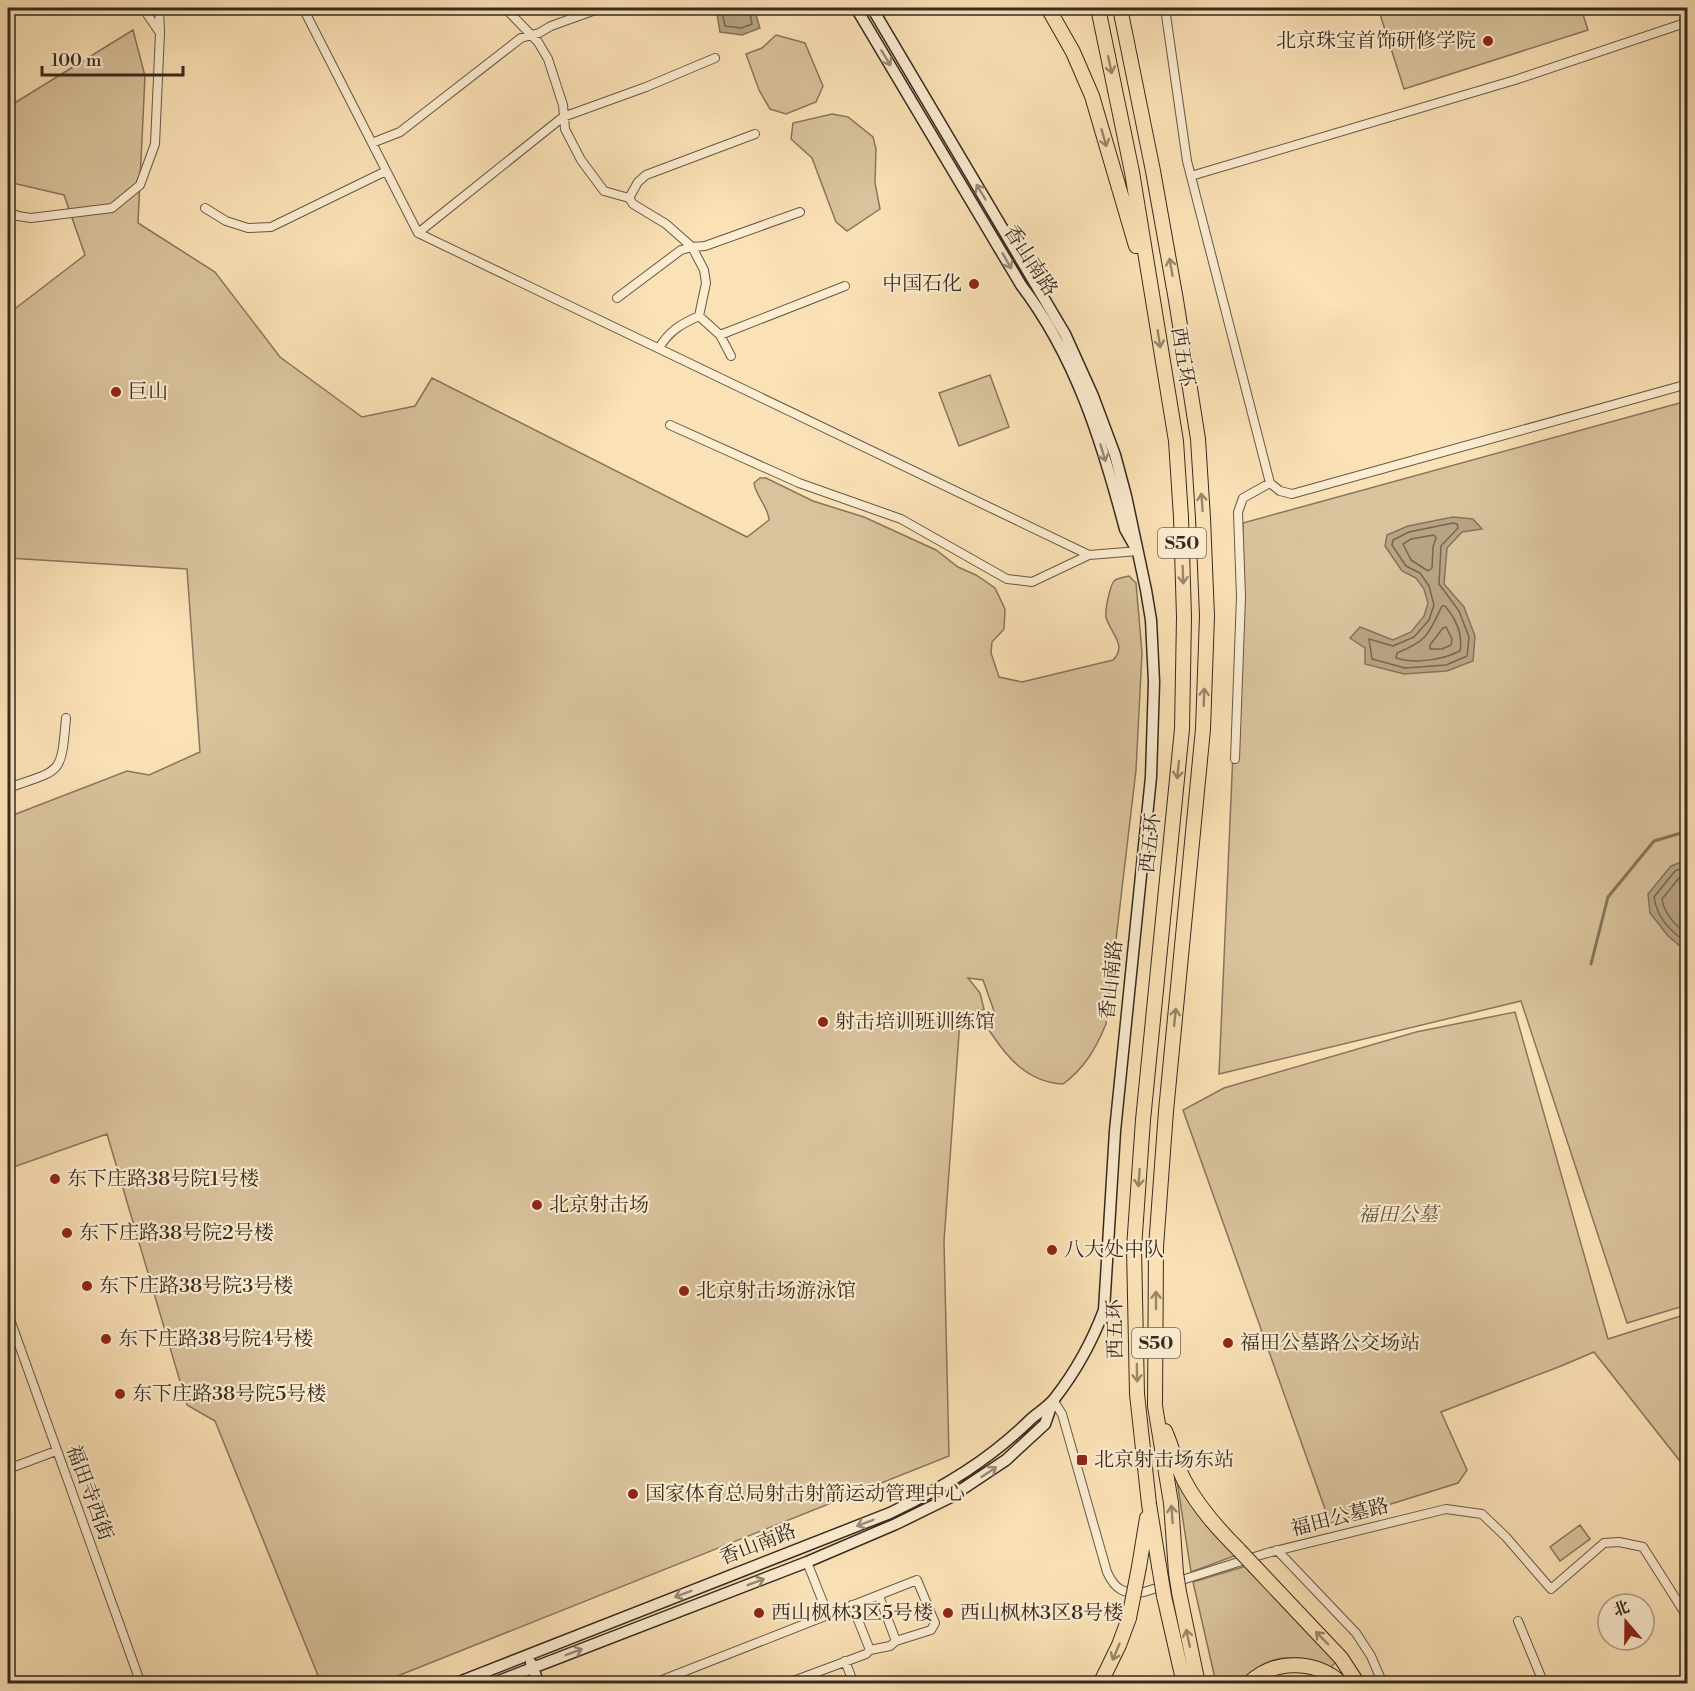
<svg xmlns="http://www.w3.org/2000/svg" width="1695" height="1691" font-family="'Libre Bodoni','Noto Serif SC',serif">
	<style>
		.green { fill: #d9c39d; stroke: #87765f; stroke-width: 1.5 }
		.water { fill: #b8a383; stroke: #84735c; stroke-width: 1.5 }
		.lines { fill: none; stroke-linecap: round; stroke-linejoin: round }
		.shore { stroke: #766652; stroke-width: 1.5 }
		.stream { stroke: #84735c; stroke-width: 3 }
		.street-casing { stroke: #665846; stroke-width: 10 }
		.secondary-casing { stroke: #352a21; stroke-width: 13 }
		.highway-casing { stroke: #352a21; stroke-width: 16 }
		.street { stroke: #fcecd0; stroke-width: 8 }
		.secondary { stroke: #fcecd0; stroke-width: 10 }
		.highway { stroke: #fbe2b6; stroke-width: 14 }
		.highway-bridge-casing { stroke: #352a21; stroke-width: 16; stroke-linecap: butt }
		.highway-bridge { stroke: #fbe2b6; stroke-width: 14 }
		.oneway { stroke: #988b78 }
		.oneway2 { stroke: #98866c }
		.poi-dot { fill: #8f2418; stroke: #fcecd0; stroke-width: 2 }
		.labels { text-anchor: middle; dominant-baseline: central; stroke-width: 4.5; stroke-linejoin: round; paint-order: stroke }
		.shield { fill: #fcecd0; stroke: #716456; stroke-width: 1.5 }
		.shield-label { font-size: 18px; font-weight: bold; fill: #352a21 }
		.poi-label { font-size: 20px; fill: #352a21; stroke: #fcecd0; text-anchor: start }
		.street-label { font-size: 20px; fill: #352a21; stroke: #fcecd0 }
		.park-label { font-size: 20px; font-style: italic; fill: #5e5040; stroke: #fcecd0 }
	</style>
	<rect width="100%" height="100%" fill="#fbe2b6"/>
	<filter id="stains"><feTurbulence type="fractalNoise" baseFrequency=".00333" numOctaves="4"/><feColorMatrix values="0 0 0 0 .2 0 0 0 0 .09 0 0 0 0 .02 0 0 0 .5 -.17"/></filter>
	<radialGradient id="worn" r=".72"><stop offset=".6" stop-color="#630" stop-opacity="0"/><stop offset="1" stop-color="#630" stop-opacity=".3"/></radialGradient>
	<path class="green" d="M 1378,8 L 1581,8 L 1588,30 L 1404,89 Z
		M 133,30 L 145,76 L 138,223 L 215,272 L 280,357 L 362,417 L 415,406 L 432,378 L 747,537 L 769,520 C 768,506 756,497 754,483 L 760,478 L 766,478 L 813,501 L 864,517 L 936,550 L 958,567 L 976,575 L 995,588 L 1005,609 L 1004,629 L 992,642 L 991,653 L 999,677 L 1022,682 L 1113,660 C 1128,645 1110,633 1106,617 C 1105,610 1110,584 1115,580 C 1119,578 1125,577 1129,576 L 1136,583 L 1142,653 L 1136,770 L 1106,1024 C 1096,1048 1085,1068 1063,1084 C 1023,1082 1001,1050 982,1019 L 994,1011 L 983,980 L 968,978 L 980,993 L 984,1009 L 960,1020 L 944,1241 L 949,1456 L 380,1683 L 321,1683 L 215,1421 L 187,1405 L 107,1134 L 8,1169 L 8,817 L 127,771 L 149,775 L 200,752 L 187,569 L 8,558 L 8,314 L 85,255 L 64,195 L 8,182 L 8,107 Z
		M 776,35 L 805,43 L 823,86 L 816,102 L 786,114 L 770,109 L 759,90 L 746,54 L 762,48 Z
		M 832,114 L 848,117 L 873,137 L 876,149 L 875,183 L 880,209 L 847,231 L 836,222 L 812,158 L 791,139 L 793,123 Z
		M 990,375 L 1009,427 L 959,446 L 939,393 Z
		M 1687,401 L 1687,1305 L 1627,1323 L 1521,1001 L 1219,1074 L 1243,523 Z
		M 1515,1012 L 1608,1339 L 1687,1314 L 1687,1470 L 1594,1352 L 1561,1366 L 1441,1412 L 1467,1470 L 1458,1483 L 1330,1523 L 1183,1110 L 1224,1088 L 1416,1032 Z
		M 1177,1481 L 1193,1504 L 1237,1555 L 1191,1572 Z
		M 1580,1525 L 1590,1539 L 1560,1561 L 1550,1547 Z
		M 1246,1566 L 1336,1662 L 1331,1667 C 1293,1653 1269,1652 1239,1683 L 1216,1683 L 1193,1582 Z"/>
	<path class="water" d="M 710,8 L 754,8 L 760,28 L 742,35 L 720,32 L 717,14 Z
		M 1453,517 L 1473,519 L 1482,529 L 1462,532 L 1447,548 L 1444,584 L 1464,607 L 1475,636 L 1473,661 L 1447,671 L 1404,674 L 1365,664 L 1365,648 L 1350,638 L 1360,627 L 1393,640 L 1411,632 L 1424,616 L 1428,603 L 1424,589 L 1416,578 L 1402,571 L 1385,546 L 1387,535 L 1408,526 Z
		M 1687,860 L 1688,860 L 1687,952 L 1668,936 L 1650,913 L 1648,894 L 1671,866 Z"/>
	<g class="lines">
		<path class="shore" d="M 719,8 L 722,12 L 725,26 L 741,28 L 752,24 L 749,8
			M 1453,523 L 1457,524 L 1458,528 L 1441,546 L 1439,584 L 1459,611 L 1469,637 L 1467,656 L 1446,665 L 1405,668 L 1372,659 L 1369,639 L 1393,646 L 1414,637 L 1429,620 L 1434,605 L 1429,586 L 1420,573 L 1406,566 L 1392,545 L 1393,540 L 1409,532 Z
			M 1434,535 L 1436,538 L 1433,547 L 1432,568 L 1428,571 L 1411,560 L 1403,544 L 1411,539 Z
			M 1442,606 L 1445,606 C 1456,619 1463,635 1460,651 C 1442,660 1415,664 1396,658 L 1397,653 C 1428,640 1428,635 1442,606 Z
			M 1446,627 L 1452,639 L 1451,645 L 1442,649 L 1430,649 L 1430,645 L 1443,628 Z
			M 1688,866 L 1675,871 L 1654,897 C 1657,919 1671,931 1688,944
			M 1688,874 L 1679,878 L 1662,899 C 1664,914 1676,926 1688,935"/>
		<path class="stream" d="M 1591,964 L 1608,897 L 1654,841 L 1688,831"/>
		<g class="street-casing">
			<path id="street" d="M 159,8 L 160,32
				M 303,8 L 418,233 L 1089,555 L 1138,551
				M 505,8 L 538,42 L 548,59 L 563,105 L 565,129 L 581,160 L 604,191 L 629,198 L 633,204 L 666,224 L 692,247 L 704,270 L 706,283 L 699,316
				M 1165,8 L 1187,161 L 1270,483 L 1280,491 L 1292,494 L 1688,384
				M 372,143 L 400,132 L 521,38 L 539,33 L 551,26 L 601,8
				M 1191,176 L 1515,80 L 1688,22
				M 629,198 L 638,182 L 646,175 L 755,134
				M 205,208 L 226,221 L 248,228 L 271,227 L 386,171
				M 8,212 L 18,216 L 31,218 L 112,208 L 140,185 L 155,144 L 160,33 L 143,8
				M 418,233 L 563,117 L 646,87 L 715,58
				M 617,298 L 681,250 L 692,247 L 705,246 L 800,212
				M 720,335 L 845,286
				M 659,348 C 669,331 681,324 699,316 L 720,335 L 731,356
				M 670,425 L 799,483 L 901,519 L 1007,579 L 1032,582 L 1089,555
				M 1235,759 L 1241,597 L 1238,512 L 1243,498 L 1270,483
				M 8,788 C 62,769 61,776 66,718
				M 8,1314 L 141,1684
				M 1053,1400 L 1062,1414 L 1107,1572 C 1115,1590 1125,1595 1144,1592 L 1267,1553 L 1446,1509 L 1482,1514 L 1506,1537 L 1551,1589 L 1604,1543 L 1619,1542 L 1643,1547 L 1688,1618
				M 8,1469 L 56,1451
				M 1277,1550 L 1356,1633 L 1371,1656 L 1383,1684
				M 807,1562 L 828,1615
				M 879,1596 L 896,1641
				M 852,1605 L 870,1650
				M 1518,1621 L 1544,1684
				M 845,1661 L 854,1684
				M 652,1684 L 917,1580 L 935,1623 L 931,1630 L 896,1641 L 890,1646 L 870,1650 L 866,1654 L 785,1684"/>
		</g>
		<g class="secondary-casing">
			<path id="secondary" d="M 856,8 L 1021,285 C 1076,357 1102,442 1125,529 L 1134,545
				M 531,1663 L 539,1684
				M 454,1684 L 890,1513 C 944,1487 988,1461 1031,1419 C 1039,1412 1049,1406 1055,1398 C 1076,1371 1092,1342 1104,1310 L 1115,1131 L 1151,777 L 1154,682 L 1151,620 L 1146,590 L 1126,496 L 1115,455 L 1093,396 L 1065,334 L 872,8
				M 491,1684 L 807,1562 L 896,1524 L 949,1498 L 1006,1460 L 1045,1424 L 1053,1401"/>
		</g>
		<g class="highway-casing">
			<path id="highway" d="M 1048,8 L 1073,52 L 1092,96 L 1136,246
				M 1098,8 L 1132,172 L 1176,441 L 1181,517 L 1184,617 L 1182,729 L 1143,1120 L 1134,1248 L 1137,1394 L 1149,1504 L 1159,1566
				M 1120,8 L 1153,171 L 1176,300 L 1198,439 L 1203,518 L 1207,616 L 1203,729 L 1166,1111 L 1156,1247 L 1155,1406 L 1171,1503 L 1176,1573
				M 1165,1431 C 1172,1447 1176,1464 1184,1480 C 1198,1507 1218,1529 1239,1550
				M 1139,1567 L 1147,1518
				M 1256,1568 L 1341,1658 L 1358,1684
				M 1179,1592 L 1198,1684
				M 1164,1596 L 1184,1684
				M 1100,1684 L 1119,1645 L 1129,1618
				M 1248,1684 C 1273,1659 1316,1659 1342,1684"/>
		</g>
		<use href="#street" class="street"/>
		<use href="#secondary" class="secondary"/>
		<use href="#highway" class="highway"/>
		<g class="highway-bridge-casing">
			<path id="highway-bridge" d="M 1239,1550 L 1256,1568
				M 1159,1566 L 1164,1596
				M 1176,1573 L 1179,1592
				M 1129,1618 L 1139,1567"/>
		</g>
		<use href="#highway-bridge" class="highway-bridge"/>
	</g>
	<defs><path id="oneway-shaft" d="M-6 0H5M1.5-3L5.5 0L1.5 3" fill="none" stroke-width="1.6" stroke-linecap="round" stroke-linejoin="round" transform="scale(1.5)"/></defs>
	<g class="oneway">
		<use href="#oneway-shaft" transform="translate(886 58) rotate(59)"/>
		<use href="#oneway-shaft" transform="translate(981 192) rotate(-121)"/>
		<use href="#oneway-shaft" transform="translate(1007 261) rotate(60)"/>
		<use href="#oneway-shaft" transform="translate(1103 453) rotate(73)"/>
		<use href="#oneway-shaft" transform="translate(989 1472) rotate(-33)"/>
		<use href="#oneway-shaft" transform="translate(865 1523) rotate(159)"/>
		<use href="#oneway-shaft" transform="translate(756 1582) rotate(-21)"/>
		<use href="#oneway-shaft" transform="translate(683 1594) rotate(159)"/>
		<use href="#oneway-shaft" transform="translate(574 1652) rotate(-21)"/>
	</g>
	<g class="oneway2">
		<use href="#oneway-shaft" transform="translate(1110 65) rotate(78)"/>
		<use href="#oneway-shaft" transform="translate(1104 138) rotate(74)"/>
		<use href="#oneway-shaft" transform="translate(1171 267) rotate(-100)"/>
		<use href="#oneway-shaft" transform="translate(1159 339) rotate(81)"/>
		<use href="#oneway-shaft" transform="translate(1202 502) rotate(-94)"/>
		<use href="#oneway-shaft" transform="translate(1183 575) rotate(88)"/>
		<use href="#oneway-shaft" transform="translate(1204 697) rotate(-88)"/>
		<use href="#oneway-shaft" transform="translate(1178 770) rotate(96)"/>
		<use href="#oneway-shaft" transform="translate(1175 1017) rotate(-84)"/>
		<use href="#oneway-shaft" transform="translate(1139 1178) rotate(94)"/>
		<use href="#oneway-shaft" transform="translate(1156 1300) rotate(-90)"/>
		<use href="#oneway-shaft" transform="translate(1137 1373) rotate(89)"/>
		<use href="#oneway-shaft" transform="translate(1172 1514) rotate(-94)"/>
		<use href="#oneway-shaft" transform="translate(1188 1638) rotate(-102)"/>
		<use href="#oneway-shaft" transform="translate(1322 1638) rotate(-134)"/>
		<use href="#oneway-shaft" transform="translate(1116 1652) rotate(113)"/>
	</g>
	<g class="poi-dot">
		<circle cx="1488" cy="41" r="6"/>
		<circle cx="974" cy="284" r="6"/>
		<circle cx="116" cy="392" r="6"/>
		<circle cx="823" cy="1022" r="6"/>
		<circle cx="55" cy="1179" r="6"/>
		<circle cx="537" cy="1205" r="6"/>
		<circle cx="67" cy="1233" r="6"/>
		<circle cx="1052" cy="1250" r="6"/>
		<circle cx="87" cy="1286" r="6"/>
		<circle cx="684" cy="1291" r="6"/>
		<circle cx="106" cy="1339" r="6"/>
		<circle cx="1228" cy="1343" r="6"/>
		<circle cx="120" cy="1394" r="6"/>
		<rect x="1076" y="1454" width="12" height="12" rx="3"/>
		<circle cx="633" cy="1494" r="6"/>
		<circle cx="759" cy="1613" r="6"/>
		<circle cx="948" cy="1613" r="6"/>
	</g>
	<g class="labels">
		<g class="shield">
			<rect x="1158" y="528" width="48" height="30" rx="4.5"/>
			<rect x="1132" y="1328" width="48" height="30" rx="4.5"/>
		</g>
		<g class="shield-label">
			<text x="1182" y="543">S50</text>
			<text x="1156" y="1343">S50</text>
		</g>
		<g class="poi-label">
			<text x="1476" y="41" text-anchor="end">北京珠宝首饰研修学院</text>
			<text x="962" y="284" text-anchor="end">中国石化</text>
			<text x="128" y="392">巨山</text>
			<text x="835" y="1022">射击培训班训练馆</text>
			<text x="67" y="1179">东下庄路38号院1号楼</text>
			<text x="549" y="1205">北京射击场</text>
			<text x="79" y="1233">东下庄路38号院2号楼</text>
			<text x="1064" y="1250">八大处中队</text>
			<text x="99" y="1286">东下庄路38号院3号楼</text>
			<text x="696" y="1291">北京射击场游泳馆</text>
			<text x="118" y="1339">东下庄路38号院4号楼</text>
			<text x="1240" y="1343">福田公墓路公交场站</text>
			<text x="132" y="1394">东下庄路38号院5号楼</text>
			<text x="1094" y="1460">北京射击场东站</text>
			<text x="645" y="1494">国家体育总局射击射箭运动管理中心</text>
			<text x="771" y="1613">西山枫林3区5号楼</text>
			<text x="960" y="1613">西山枫林3区8号楼</text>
		</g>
		<g class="street-label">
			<text transform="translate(1030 261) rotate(57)">香山南路</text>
			<text transform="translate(1182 357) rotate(81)">西五环</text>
			<text transform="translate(1151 843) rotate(-84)">西五环</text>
			<text transform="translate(1112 980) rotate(-84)">香山南路</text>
			<text transform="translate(1116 1329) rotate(-91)">西五环</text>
			<text transform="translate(89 1493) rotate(70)">福田寺西街</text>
			<text transform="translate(1340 1518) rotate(-14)">福田公墓路</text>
			<text transform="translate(758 1545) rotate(-21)">香山南路</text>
		</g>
		<g class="park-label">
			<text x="1398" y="1215">福田公墓</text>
		</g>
	</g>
	<rect width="1695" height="1691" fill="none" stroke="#fbe2b6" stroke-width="30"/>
	<rect x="9" y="9" width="1677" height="1673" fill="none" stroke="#352a21" stroke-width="3"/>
	<rect x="15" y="15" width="1665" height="1661" fill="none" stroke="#352a21" stroke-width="1.5"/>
	<g transform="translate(1626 1622) rotate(340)"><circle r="28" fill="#fcecd0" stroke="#ac9e8a" stroke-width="1.5"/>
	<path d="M0-4.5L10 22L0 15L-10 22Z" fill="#8f2418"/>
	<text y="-9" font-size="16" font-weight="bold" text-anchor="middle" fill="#352a21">北</text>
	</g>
	<path d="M42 66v9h141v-9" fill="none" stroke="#352a21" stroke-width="3"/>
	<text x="51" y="66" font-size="18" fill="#352a21" stroke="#fcecd0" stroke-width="4.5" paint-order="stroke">100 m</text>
	<rect width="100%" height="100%" filter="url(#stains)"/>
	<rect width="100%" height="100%" fill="url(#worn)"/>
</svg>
